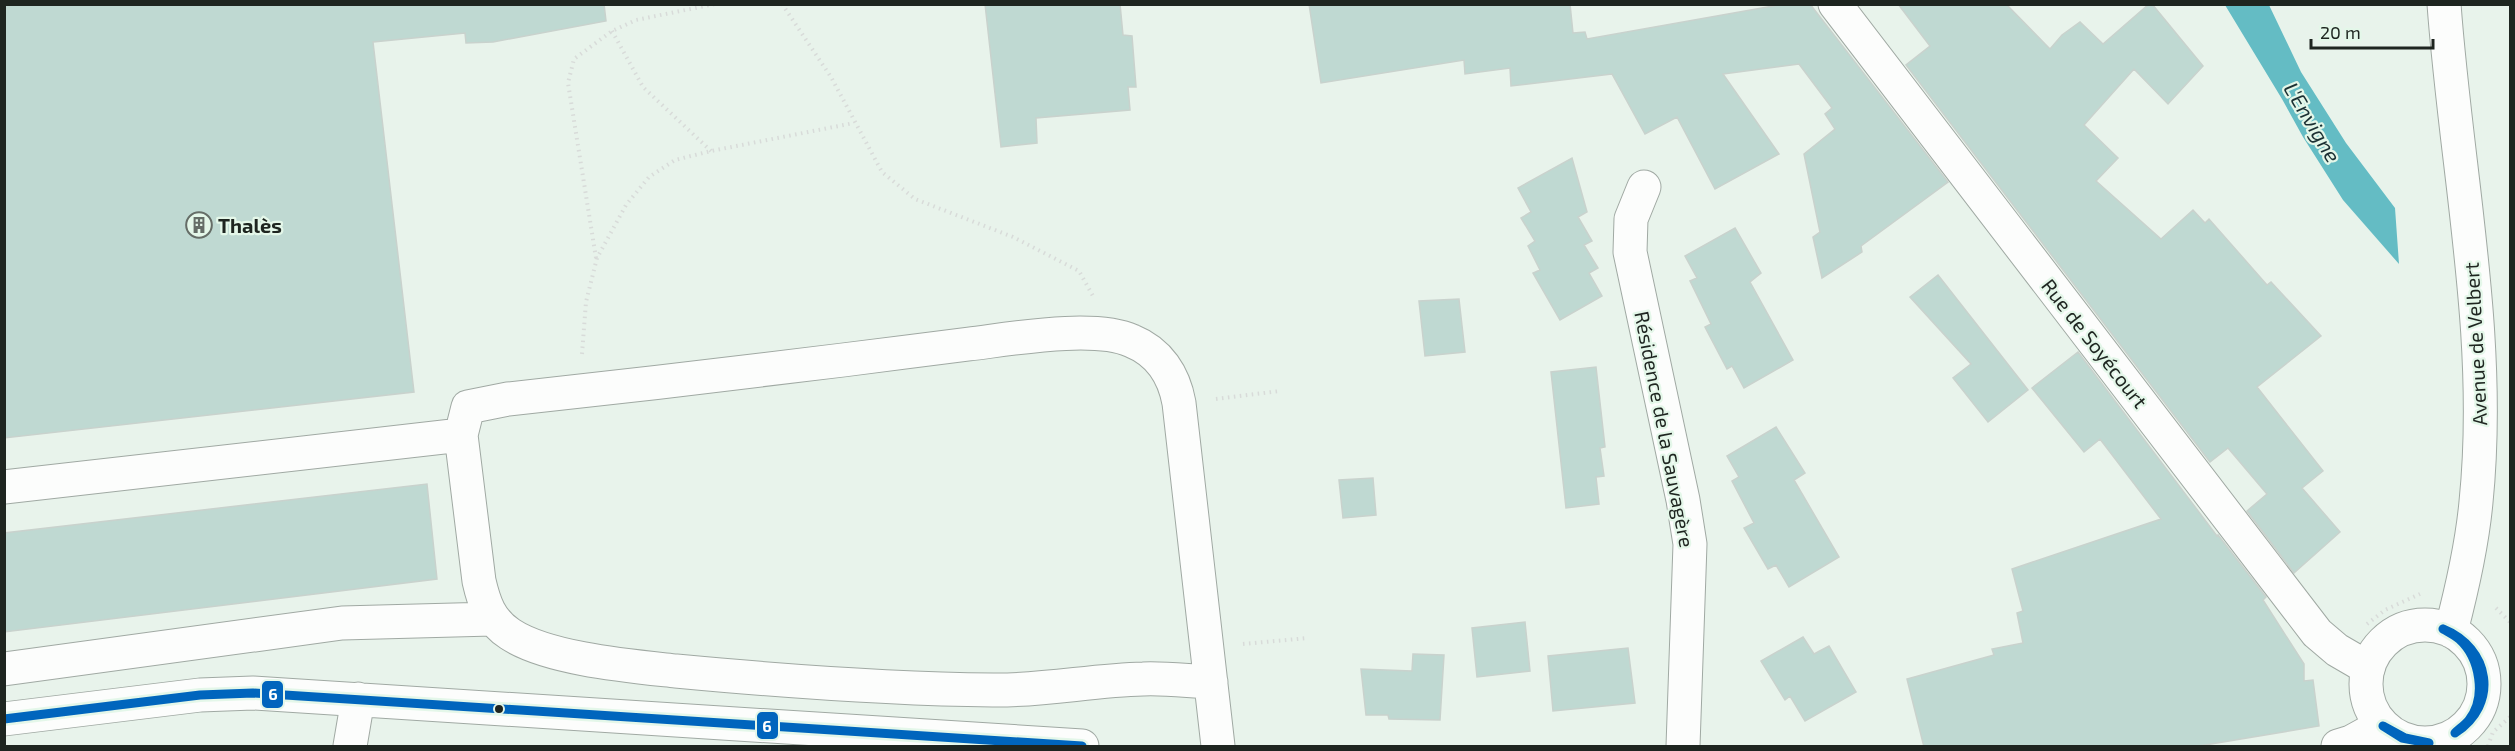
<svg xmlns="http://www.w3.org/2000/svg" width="2515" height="751" font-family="'Exo 2',sans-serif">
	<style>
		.water { fill: #64bcc4 }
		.building { fill: #bfd9d2; stroke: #c9d2cd; stroke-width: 1.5 }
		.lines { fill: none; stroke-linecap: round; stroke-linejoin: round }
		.minor-casing { stroke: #a0a9a3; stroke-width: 35 }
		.major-casing { stroke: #a0a9a3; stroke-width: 35 }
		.path { stroke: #d8dbd9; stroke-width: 4; stroke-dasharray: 1.5 4.5; stroke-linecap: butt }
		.minor { stroke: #fcfdfc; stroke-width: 33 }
		.major { stroke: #fcfdfc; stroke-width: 33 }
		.bus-1-casing { stroke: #e4f7e9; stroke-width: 14 }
		.bus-1 { stroke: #0065bd; stroke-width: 9 }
		.bus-dot { fill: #1e2520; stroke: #e4f7e9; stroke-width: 2 }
		.labels { text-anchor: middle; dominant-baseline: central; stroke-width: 4.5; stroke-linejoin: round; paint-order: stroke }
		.poi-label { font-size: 20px; font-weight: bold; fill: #1e2520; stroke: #e4f7e9; text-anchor: start }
		.street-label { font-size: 20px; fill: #1e2520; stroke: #e4f7e9 }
		.water-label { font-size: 21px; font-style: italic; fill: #1b3033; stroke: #e4f7e9 }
		.line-badge { stroke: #e4f7e9; stroke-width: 2 }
		.badge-label { font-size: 16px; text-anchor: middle; font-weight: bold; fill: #fff }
	</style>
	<rect width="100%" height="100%" fill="#e8f3eb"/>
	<path class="water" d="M 2225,5 L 2269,5 L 2301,72 L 2346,143 L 2395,208 L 2399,264 L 2343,200 L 2303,137 L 2282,99 Z"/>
	<path class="building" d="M 4,4 L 604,4 L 606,21 L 493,42 L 466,43 L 465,33 L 373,42 L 414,392 L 4,438 Z
		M 985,4 L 1120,4 L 1123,35 L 1132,36 L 1136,87 L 1128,87 L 1130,110 L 1036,118 L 1037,143 L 1001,147 Z
		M 1309,4 L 1570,4 L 1573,33 L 1585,32 L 1587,39 L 1784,4 L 1810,4 L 1948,182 L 1861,246 L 1862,252 L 1822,278 L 1813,237 L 1820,232 L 1804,154 L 1835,129 L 1825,114 L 1832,108 L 1799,64 L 1723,74 L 1779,154 L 1715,189 L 1677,117 L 1645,134 L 1612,74 L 1511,86 L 1510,68 L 1465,74 L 1464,60 L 1321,83 Z
		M 1898,4 L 2006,4 L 2050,49 L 2062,35 L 2080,22 L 2103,44 L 2149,4 L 2152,4 L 2203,66 L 2168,104 L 2134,69 L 2084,125 L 2118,158 L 2096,181 L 2161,239 L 2193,210 L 2205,223 L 2209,219 L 2267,285 L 2271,282 L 2321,336 L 2257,387 L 2323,471 L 2302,488 L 2340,532 L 2294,573 L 2247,511 L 2267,494 L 2228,448 L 2210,462 L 1906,65 L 1930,46 Z
		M 1572,158 L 1587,212 L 1578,217 L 1592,241 L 1584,245 L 1598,268 L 1589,273 L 1602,296 L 1560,320 L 1533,273 L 1540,270 L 1528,246 L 1535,241 L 1521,218 L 1531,212 L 1518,188 Z
		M 1735,228 L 1761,273 L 1750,282 L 1793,360 L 1744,388 L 1732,366 L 1727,369 L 1705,327 L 1711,324 L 1690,281 L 1697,278 L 1685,256 Z
		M 1938,275 L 2028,390 L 1988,422 L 1953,378 L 1971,364 L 1910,297 Z
		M 1459,299 L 1465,352 L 1425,356 L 1419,301 Z
		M 2078,352 L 2217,536 L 2218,535 L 2266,597 L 2263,600 L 2304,664 L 2304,681 L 2313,680 L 2319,726 L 2193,747 L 1924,747 L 1907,679 L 1994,655 L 1992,649 L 2023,643 L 2017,613 L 2023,611 L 2012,569 L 2161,519 L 2100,439 L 2084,452 L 2032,388 Z
		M 1596,367 L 1605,447 L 1600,448 L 1604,476 L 1596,477 L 1599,504 L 1566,508 L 1551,372 Z
		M 1776,427 L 1805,473 L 1794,480 L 1839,557 L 1789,587 L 1776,565 L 1768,569 L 1744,528 L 1754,523 L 1732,481 L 1739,477 L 1727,456 Z
		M 1373,478 L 1376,515 L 1343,518 L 1339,480 Z
		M 427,484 L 437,579 L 4,632 L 4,533 Z
		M 1525,622 L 1530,671 L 1477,677 L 1472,628 Z
		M 1803,637 L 1814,654 L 1829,646 L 1856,692 L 1805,721 L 1790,696 L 1785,700 L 1761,661 Z
		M 1628,648 L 1635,703 L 1553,711 L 1548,656 Z
		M 1413,654 L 1444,655 L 1440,720 L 1389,719 L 1388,715 L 1366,715 L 1361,669 L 1412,671 Z"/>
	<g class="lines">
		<g class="minor-casing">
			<path id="minor" d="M 1835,4 L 2317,633 L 2337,650 L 2368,668
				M 1644,187 L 1631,219 L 1630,252 L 1683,500 L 1690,544 L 1683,746
				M 4,487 L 461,435
				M 4,669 L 342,623 L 492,619
				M 1211,682 C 1188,681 1165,678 1143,679 C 1093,680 1043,691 993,690 C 888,689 782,681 676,671 C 630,666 548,659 510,634 C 490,621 484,603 479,581 L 461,435 L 468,407 L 508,399 C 620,387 731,374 843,360 C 885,355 927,349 969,344 C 1011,339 1094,324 1132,341 C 1159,352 1174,375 1179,403 L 1218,746
				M 4,719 L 200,695 L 253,693 L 1082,746
				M 350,746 L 358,699
				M 2338,746 L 2351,742 L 2382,725"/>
		</g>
		<g class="major-casing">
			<path id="major" d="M 2444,4 C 2456,170 2493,336 2476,502 C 2472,546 2462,589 2451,631
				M2366 684a59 59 0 1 1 118 0a59 59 0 1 1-118 0Z"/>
		</g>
		<path class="path" d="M 782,4 L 831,77 L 882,172 L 915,199 L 1013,237 L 1079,271 L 1093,296
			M 612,31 L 643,87 L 711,151
			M 596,258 L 568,83 L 574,59 L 612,31 L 636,20 L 715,4
			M 582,354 L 586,302 L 597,258 L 626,205 L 649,177 L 675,160 L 711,151 L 854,123
			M 1216,399 L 1280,391
			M 2496,608 L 2510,622
			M 2367,624 L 2385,610 L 2420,594
			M 1243,644 L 1308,638
			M 2488,746 L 2493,732 L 2510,717"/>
		<use href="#minor" class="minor"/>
		<use href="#major" class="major"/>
		<g class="bus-1-casing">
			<path id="bus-1" d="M 2443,629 C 2490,648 2500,704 2455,733
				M 2443,629 C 2448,632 2454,635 2459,639 C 2480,658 2487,697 2469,720 C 2465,725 2459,729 2455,733
				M 4,719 L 200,695 L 253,693 L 1082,746
				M 2383,726 L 2405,738 L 2429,743
				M 2383,726 L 2402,738 L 2429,743"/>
		</g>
		<use href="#bus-1" class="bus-1"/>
	</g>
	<defs>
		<g id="building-ring" transform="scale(1.35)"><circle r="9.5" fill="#e4f7e9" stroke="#656d67" stroke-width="1.5"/><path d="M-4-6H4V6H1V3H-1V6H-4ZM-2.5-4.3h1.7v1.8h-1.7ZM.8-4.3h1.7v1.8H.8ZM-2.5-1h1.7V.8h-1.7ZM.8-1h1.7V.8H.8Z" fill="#656d67"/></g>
	</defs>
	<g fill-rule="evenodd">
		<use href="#building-ring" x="199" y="225"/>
	</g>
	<circle class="bus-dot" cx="499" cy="709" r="5"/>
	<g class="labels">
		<g class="poi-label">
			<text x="218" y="225">Thalès</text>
		</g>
		<g class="street-label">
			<text transform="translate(2095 343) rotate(52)">Rue de Soyécourt</text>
			<text transform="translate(2475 344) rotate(-93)">Avenue de Velbert</text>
			<text transform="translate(1665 429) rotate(79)">Résidence de la Sauvagère</text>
		</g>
		<g class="water-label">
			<text transform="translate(2313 122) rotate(59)">L'Envigne</text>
		</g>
	</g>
	<g class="line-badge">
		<rect x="261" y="680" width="23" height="29" rx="6" fill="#0065bd"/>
		<rect x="756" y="711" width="23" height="29" rx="6" fill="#0065bd"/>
	</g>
	<g class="badge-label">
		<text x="273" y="700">6</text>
		<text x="767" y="732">6</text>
	</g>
	<rect width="2515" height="751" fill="none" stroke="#1e2520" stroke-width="12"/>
	<path d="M2311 39v9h122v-9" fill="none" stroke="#1e2520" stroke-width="3"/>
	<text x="2320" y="39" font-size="18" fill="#1e2520" stroke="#e4f7e9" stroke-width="4.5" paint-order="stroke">20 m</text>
</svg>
